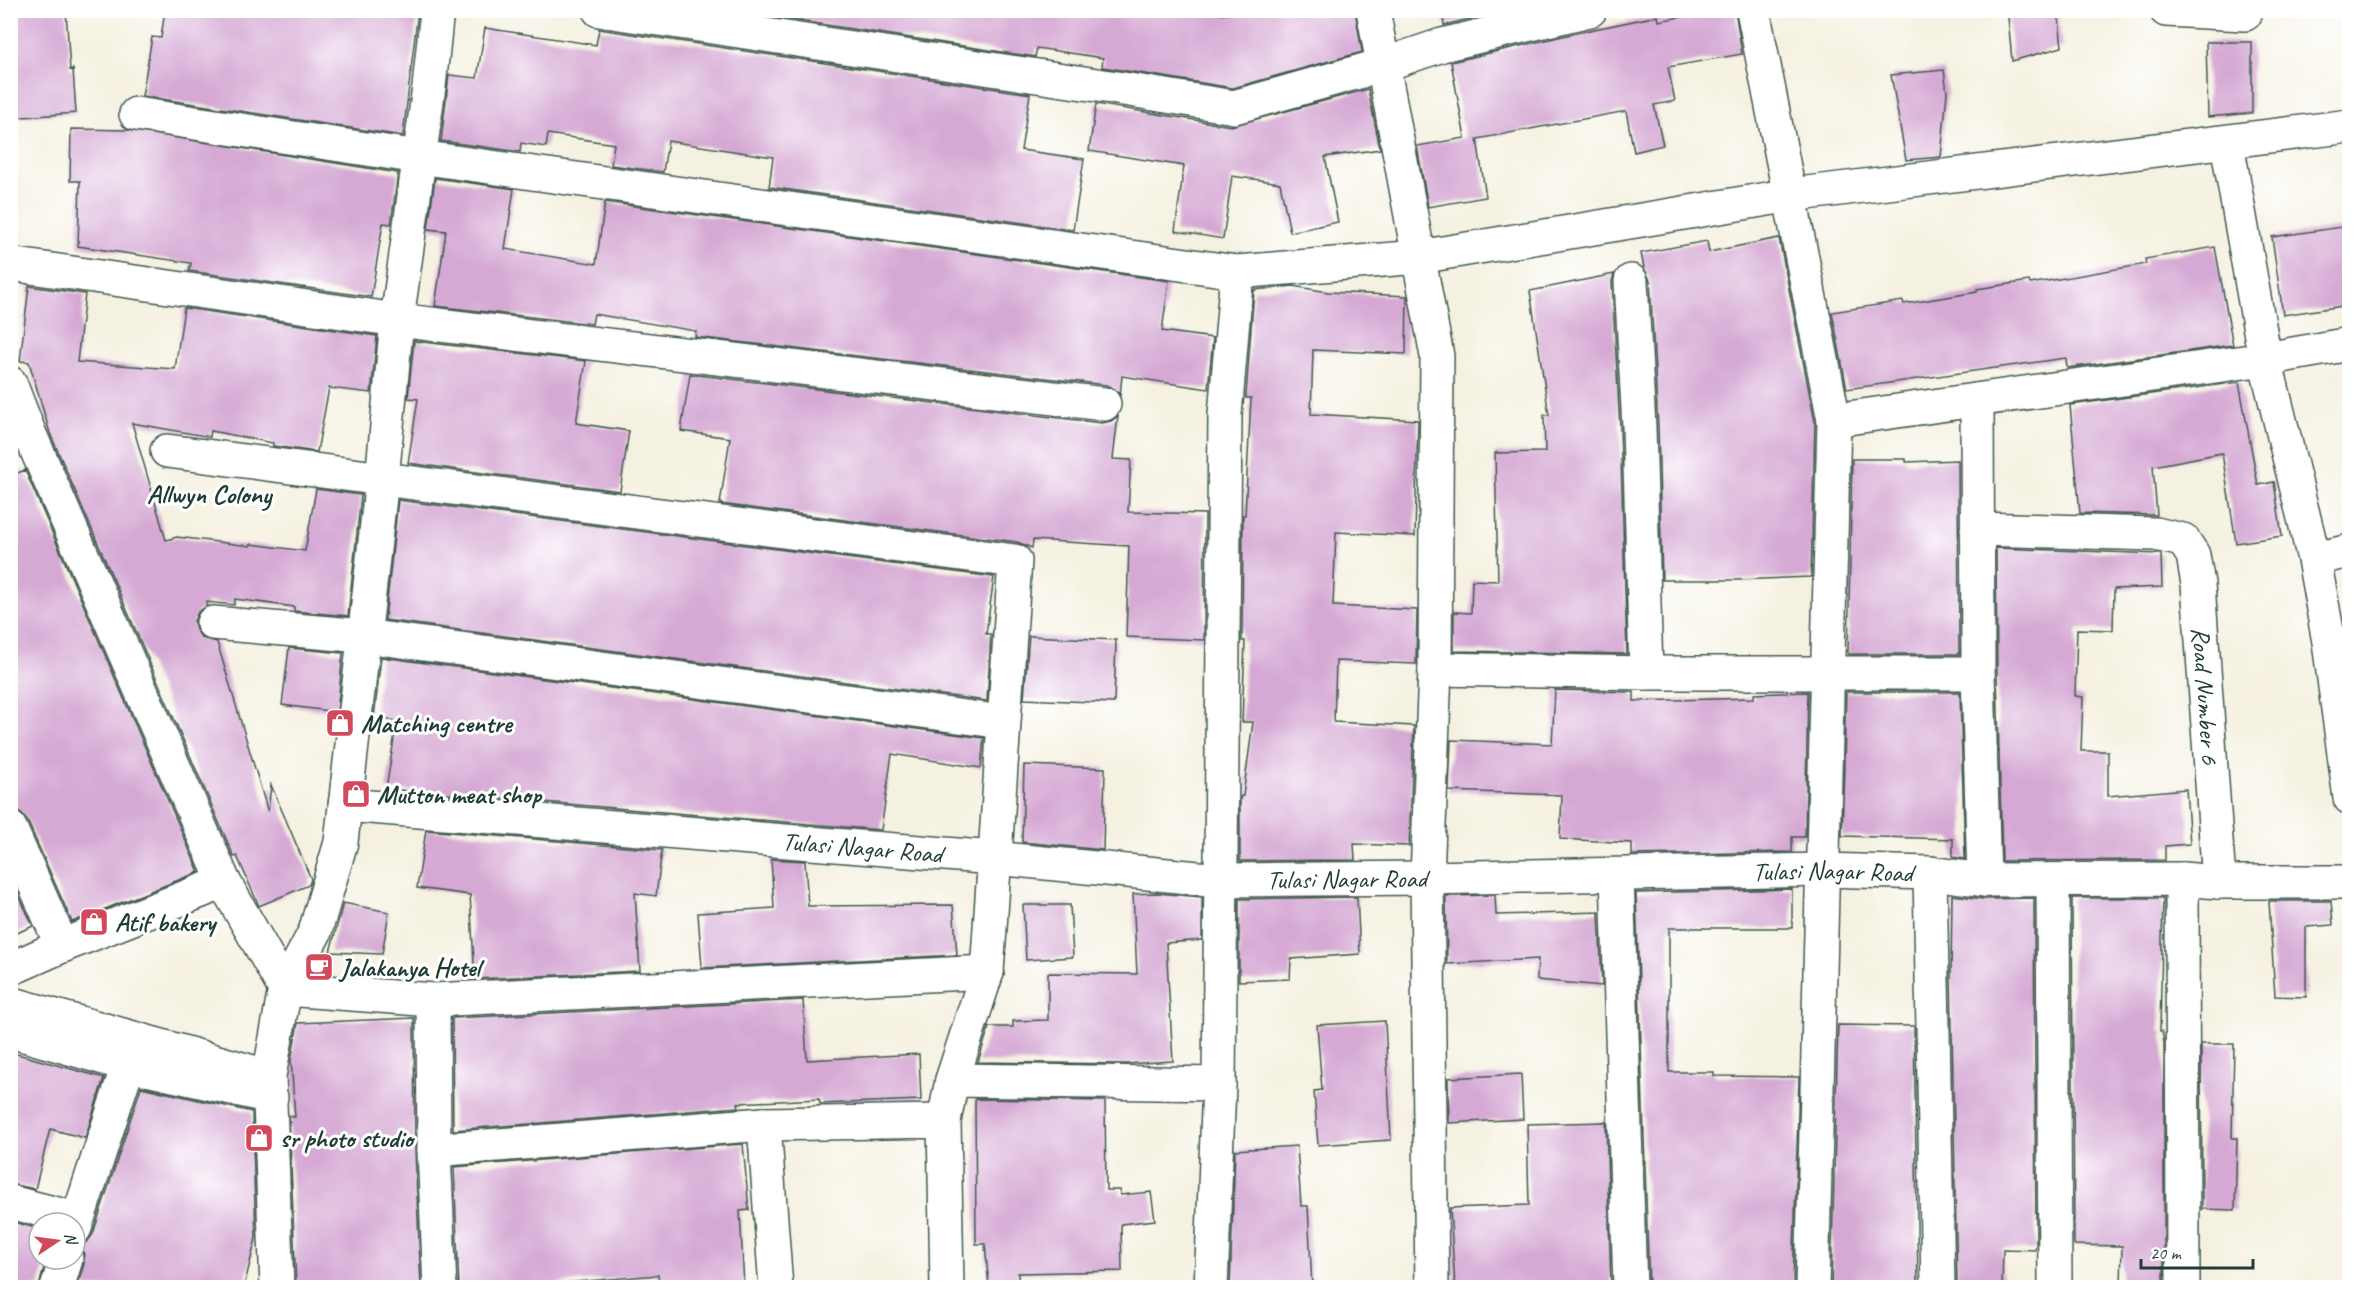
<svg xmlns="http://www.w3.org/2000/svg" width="2360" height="1298" font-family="Caveat,sans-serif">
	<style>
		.building { fill: #d5a9d4 }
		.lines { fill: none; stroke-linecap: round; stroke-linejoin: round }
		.minor-casing { stroke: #3f584e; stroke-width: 36 }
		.minor { stroke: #fff; stroke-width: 33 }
		.labels { text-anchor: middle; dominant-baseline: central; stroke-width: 6; stroke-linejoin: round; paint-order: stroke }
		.street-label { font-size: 26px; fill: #1f3d34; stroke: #fff }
		.poi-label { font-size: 26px; font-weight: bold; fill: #1f3d34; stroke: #fff; text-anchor: start }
		.neighbourhood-label { font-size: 27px; font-weight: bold; fill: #1f3d34; stroke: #fff }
	</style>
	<rect width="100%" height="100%" fill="#fff"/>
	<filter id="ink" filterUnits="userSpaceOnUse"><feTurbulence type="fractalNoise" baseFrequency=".0167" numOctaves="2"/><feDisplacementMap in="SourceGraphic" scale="12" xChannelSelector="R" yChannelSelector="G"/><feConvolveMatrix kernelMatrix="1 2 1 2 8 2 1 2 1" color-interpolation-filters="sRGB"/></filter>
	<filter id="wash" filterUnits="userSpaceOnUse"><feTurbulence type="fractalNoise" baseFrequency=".008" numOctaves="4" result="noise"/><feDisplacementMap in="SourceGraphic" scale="24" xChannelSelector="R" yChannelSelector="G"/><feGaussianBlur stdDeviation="1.35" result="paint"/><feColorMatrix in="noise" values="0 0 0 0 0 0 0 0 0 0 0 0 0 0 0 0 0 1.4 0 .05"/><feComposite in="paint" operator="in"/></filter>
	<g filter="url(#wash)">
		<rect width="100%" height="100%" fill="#f5f1e1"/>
		<g id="blocks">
			<path class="building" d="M 10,10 L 66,10 L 70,70 L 73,69 L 76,113 L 10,118 Z
				M 165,10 L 418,10 L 403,136 L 142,96 L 152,37 L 161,38 Z
				M 728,10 L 1198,10 L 1224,14 L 1249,10 L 1355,10 L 1362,52 L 1233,88 L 1102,67 L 1103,58 L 1037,48 L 1035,57 Z
				M 1442,10 L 1506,10 L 1444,25 Z
				M 1720,10 L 1735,10 L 1742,54 L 1668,67 L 1675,101 L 1654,105 L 1663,145 L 1634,152 L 1626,111 L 1477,139 L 1486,197 L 1428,207 L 1417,146 L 1465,138 L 1451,62 L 1580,32 L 1658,16 L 1659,21 Z
				M 2038,10 L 2058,10 L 2062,47 L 2012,61 L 2008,17 Z
				M 485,28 L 596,45 L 599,29 L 1030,94 L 1021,150 L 1084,159 L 1073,230 L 769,187 L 773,157 L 668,141 L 663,172 L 611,165 L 614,144 L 548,134 L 546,147 L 521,143 L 520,152 L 441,141 L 449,75 L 477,78 Z
				M 2206,42 L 2252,42 L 2252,113 L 2208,117 Z
				M 1944,70 L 1947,92 L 1941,157 L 1906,160 L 1891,75 Z
				M 1368,89 L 1380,149 L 1325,157 L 1338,222 L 1290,232 L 1280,183 L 1232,176 L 1223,239 L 1175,231 L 1184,166 L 1089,151 L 1096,104 L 1231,126 Z
				M 71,129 L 128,130 L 398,173 L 391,224 L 383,223 L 371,297 L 189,271 L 191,263 L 78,246 L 80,181 L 70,181 Z
				M 435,178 L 514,189 L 505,249 L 596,264 L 605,202 L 1169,281 L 1162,331 L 1213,338 L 1208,389 L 1122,376 L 1120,395 L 1115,389 L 1106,385 L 695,337 L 696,331 L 594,314 L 592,324 L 435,306 L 446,231 L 428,229 Z
				M 2349,226 L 2349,305 L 2283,315 L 2272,237 Z
				M 1779,238 L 1815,422 L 1811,577 L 1737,580 L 1662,580 L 1658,426 L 1650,280 L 1644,268 L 1641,253 L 1707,241 L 1709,252 Z
				M 2215,247 L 2233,345 L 2067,368 L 2066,358 L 1847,389 L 1832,312 L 1903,301 L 1904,304 L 1977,292 L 1977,289 L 2029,281 L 2030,284 L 2146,264 L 2145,259 Z
				M 1614,274 L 1612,282 L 1620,428 L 1627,654 L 1454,651 L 1454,612 L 1471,613 L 1472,580 L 1498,581 L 1495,453 L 1545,452 L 1544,415 L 1549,415 L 1530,291 Z
				M 29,286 L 85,294 L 77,362 L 175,369 L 184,308 L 377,336 L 371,393 L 329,388 L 317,452 L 273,446 L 273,443 L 211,431 L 210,437 L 132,423 L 166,540 L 177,537 L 250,546 L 251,544 L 305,551 L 316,489 L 361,495 L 348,616 L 294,611 L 294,607 L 235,599 L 234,605 L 206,602 L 207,606 L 198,612 L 194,621 L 196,630 L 202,638 L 217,642 L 268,812 L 271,785 L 311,879 L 309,885 L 259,906 L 237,856 L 234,857 L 50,433 L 29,362 L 20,361 Z
				M 1293,286 L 1328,292 L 1407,296 L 1406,354 L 1313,350 L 1311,414 L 1418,420 L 1415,536 L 1336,532 L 1333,606 L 1417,610 L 1416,664 L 1336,661 L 1334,722 L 1414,726 L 1409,846 L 1354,844 L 1355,860 L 1240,861 L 1240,800 L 1241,796 L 1243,796 L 1253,722 L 1242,722 L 1245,641 L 1242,641 L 1243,515 L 1245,515 L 1251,398 L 1246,398 L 1246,395 L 1254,290 Z
				M 414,341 L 586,361 L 576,423 L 629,431 L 620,491 L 408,463 L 418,399 L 408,398 Z
				M 690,374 L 1102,423 L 1111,421 L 1118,416 L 1113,459 L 1131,460 L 1128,512 L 1205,514 L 1204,640 L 1126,637 L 1129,546 L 1033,540 L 1032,548 L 1017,542 L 720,504 L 730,438 L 681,431 Z
				M 2239,382 L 2258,485 L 2274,482 L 2282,536 L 2236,543 L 2222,453 L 2153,466 L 2157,515 L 2080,513 L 2070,405 Z
				M 1852,459 L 1906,459 L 1906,462 L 1958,460 L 1959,654 L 1848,654 Z
				M 25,470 L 199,872 L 72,922 L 27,820 L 21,813 L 10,810 L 10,476 Z
				M 398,500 L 994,577 L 986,634 L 991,634 L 987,701 L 385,620 Z
				M 1996,548 L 2161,554 L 2162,587 L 2114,589 L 2113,630 L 2077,629 L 2075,696 L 2083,697 L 2081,751 L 2108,751 L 2108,796 L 2186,789 L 2190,844 L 2165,846 L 2165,860 L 2002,861 L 1997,673 Z
				M 1029,636 L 1116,640 L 1114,703 L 1024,699 Z
				M 289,648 L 343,653 L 337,712 L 282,705 Z
				M 381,657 L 984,738 L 981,768 L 892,754 L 881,830 L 386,789 L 397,721 L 374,718 Z
				M 1555,690 L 1634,692 L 1634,701 L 1754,698 L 1754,694 L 1808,692 L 1805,837 L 1792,837 L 1792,852 L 1632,855 L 1632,843 L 1560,839 L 1562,795 L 1449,791 L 1451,740 L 1552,744 Z
				M 1846,692 L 1960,692 L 1965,859 L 1953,857 L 1953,839 L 1842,836 Z
				M 1024,765 L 1105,768 L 1103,850 L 1022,842 Z
				M 426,830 L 662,850 L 656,896 L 635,893 L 640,971 L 475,979 L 470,895 L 417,888 Z
				M 771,859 L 805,861 L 808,906 L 953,905 L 957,955 L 702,968 L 698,913 L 774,908 Z
				M 10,876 L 33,926 L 10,936 Z
				M 1792,889 L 1792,928 L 1669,928 L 1669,1072 L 1714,1072 L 1714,1076 L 1799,1077 L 1793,1287 L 1649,1287 L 1636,893 Z
				M 1156,893 L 1202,897 L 1202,940 L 1166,943 L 1173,1061 L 1126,1064 L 978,1062 L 989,1027 L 1013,1027 L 1013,1021 L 1048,1020 L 1048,973 L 1137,974 L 1133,894 Z
				M 1495,895 L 1496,915 L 1599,912 L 1602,986 L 1537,980 L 1538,959 L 1447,964 L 1446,896 Z
				M 1952,895 L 1984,899 L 2034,898 L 2036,1244 L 2035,1250 L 2003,1249 L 2002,1287 L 1957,1287 L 1951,974 Z
				M 1357,897 L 1360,954 L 1291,959 L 1290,979 L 1239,981 L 1239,899 Z
				M 2072,898 L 2163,898 L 2160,1031 L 2162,1031 L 2164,1043 L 2164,1287 L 2121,1287 L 2122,1246 L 2074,1245 Z
				M 2269,901 L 2331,901 L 2333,925 L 2306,927 L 2306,997 L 2275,996 Z
				M 343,903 L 389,912 L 382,954 L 330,952 Z
				M 1023,905 L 1070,905 L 1073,957 L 1026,960 Z
				M 803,1000 L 807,1060 L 919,1054 L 921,1100 L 820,1104 L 819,1099 L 738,1103 L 739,1107 L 453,1130 L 452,1018 Z
				M 414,1018 L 415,1151 L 421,1287 L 296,1287 L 289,1116 L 295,1117 L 291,1060 L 298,1023 Z
				M 1385,1021 L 1391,1140 L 1318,1145 L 1314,1091 L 1322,1090 L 1317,1025 Z
				M 1838,1025 L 1914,1026 L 1918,1287 L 1831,1287 Z
				M 2201,1044 L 2234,1044 L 2232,1138 L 2237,1138 L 2235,1210 L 2202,1209 Z
				M 10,1052 L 104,1078 L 85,1138 L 50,1129 L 35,1189 L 10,1184 Z
				M 1521,1074 L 1523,1119 L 1449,1123 L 1448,1078 Z
				M 141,1087 L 252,1112 L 256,1238 L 244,1287 L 77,1287 L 84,1264 L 84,1254 L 80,1246 L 88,1241 L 93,1234 Z
				M 975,1099 L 1105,1101 L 1106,1190 L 1120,1190 L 1120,1195 L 1151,1192 L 1155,1220 L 1121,1224 L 1122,1271 L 1018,1273 L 1019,1287 L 989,1287 L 985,1244 L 976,1244 Z
				M 1606,1122 L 1611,1287 L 1455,1287 L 1450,1208 L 1529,1205 L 1527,1124 Z
				M 743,1144 L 749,1210 L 740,1211 L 744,1286 L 684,1287 L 684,1281 L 659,1284 L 658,1275 L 528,1286 L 528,1287 L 459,1287 L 454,1167 Z
				M 1297,1146 L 1301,1206 L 1308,1206 L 1312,1287 L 1230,1287 L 1235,1150 Z
				M 10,1221 L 39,1229 L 39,1259 L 46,1259 L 39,1287 L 10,1287 Z"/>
		</g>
	</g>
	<g filter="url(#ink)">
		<use href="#blocks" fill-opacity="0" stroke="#3f584e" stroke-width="1.5"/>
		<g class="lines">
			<g class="minor-casing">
				<g id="minor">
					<path d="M 599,10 L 1117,88 L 1234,107 L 1383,65 L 1442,45 L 1590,10"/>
					<path d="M 1373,10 L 1437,356 L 1435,669 L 1427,878 L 1432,1288"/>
					<path d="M 1753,10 L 1834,420 L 1812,1288"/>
					<path d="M 2166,10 L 2245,14"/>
					<path d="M 136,114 L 419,157 L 1237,272 L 1419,257 L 1791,195 L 2350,126"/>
					<path d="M 2227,143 L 2265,359 L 2350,344"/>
					<path d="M 10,264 L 397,320 L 1104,404"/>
					<path d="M 1631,281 L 1639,427 L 1646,673"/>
					<path d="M 10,383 L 28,430 L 10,436"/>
					<path d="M 1977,400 L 1978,673 L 1984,880"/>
					<path d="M 1834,420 L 2265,359 L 2314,559 L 2329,642 L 2350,798"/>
					<path d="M 28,430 L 224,882"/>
					<path d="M 167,451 L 1015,561 L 987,972 L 952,1080 L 944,1121"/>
					<path id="s1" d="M 1977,529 L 2155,534 L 2183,540 L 2193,555 L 2198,584 L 2219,882"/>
					<path d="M 2314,559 L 2350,551"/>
					<path d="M 213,623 L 364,636 L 1003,722"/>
					<path d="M 1435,669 L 1646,673 L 1978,673"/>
					<path id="s2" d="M 345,805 L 994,858 L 1219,880 L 1427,878 L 1823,870 L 1930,873 L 1984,880 L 2182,879 L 2219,882 L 2350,882"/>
					<path d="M 10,828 L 62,946"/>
					<path d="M 1930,873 L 1938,1288"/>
					<path d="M 1617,875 L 1630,1288"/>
					<path d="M 2182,879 L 2183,1288"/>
					<path d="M 2053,880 L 2055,1288"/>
					<path d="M 10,969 L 62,946 L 224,882 L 285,989 L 433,1000 L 987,972"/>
					<path d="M 433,1000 L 434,1150 L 440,1288"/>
					<path d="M 10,1003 L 253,1072"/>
					<path d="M 10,1031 L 128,1065 L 271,1097"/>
					<path d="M 952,1080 L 1219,1084"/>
					<path d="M 764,1124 L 776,1288"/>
					<path d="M 434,1150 L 764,1124 L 944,1121 L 947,1288"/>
					<path d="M 10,1202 L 77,1219"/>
					<path d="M 75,1228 L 128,1065"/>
					<path d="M 57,1288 L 66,1259"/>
					<path d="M 277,1288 L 269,1076 L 285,989 L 315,932 L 341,842 L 382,479 L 397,320 L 429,87 L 437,10"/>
					<path d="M 1211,1288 L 1219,1084 L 1225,415 L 1237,272"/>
				</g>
			</g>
			<use href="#minor" class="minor"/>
		</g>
	</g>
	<defs>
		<g id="shop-square" transform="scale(1.5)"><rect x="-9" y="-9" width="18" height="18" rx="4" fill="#d1495b" stroke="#fff"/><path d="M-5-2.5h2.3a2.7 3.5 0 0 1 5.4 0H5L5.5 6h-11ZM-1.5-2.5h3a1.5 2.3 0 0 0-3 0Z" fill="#fff"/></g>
		<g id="cafe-square" transform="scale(1.5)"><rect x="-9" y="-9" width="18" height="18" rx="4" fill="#d1495b" stroke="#fff"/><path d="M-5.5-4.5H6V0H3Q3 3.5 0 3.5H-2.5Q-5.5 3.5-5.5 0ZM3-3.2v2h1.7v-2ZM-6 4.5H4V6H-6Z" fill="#fff"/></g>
	</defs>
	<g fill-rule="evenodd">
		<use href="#shop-square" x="340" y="723"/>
		<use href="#shop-square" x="356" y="794"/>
		<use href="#shop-square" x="94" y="922"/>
		<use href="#cafe-square" x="319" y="967"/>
		<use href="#shop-square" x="259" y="1138"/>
	</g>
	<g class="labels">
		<g class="street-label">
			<text stroke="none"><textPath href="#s1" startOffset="366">Road Number 6</textPath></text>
			<text stroke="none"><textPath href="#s2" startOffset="519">Tulasi Nagar Road</textPath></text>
			<text stroke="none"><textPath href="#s2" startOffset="1491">Tulasi Nagar Road</textPath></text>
			<text stroke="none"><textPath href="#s2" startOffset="1005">Tulasi Nagar Road</textPath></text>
		</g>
		<g class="poi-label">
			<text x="361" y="723">Matching centre</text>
			<text x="377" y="794">Mutton meat shop</text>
			<text x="115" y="922">Atif bakery</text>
			<text x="340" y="967">Jalakanya Hotel</text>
			<text x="280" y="1138">sr photo studio</text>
		</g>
		<g class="neighbourhood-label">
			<text x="209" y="494">Allwyn Colony</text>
		</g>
	</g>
	<rect width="2360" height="1298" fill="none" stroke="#fff" stroke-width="36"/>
	<g transform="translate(57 1241) rotate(77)"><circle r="28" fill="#ffffff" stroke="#a5b1ae" stroke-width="1.5"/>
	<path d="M0-4.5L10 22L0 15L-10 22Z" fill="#d1495b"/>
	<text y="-9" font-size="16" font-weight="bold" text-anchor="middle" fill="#1f3d34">N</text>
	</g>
	<path d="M2141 1259v9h112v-9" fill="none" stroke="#1f3d34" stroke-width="3"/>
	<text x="2150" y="1259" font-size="18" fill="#1f3d34" stroke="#ffffff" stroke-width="4.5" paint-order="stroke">20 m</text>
</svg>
